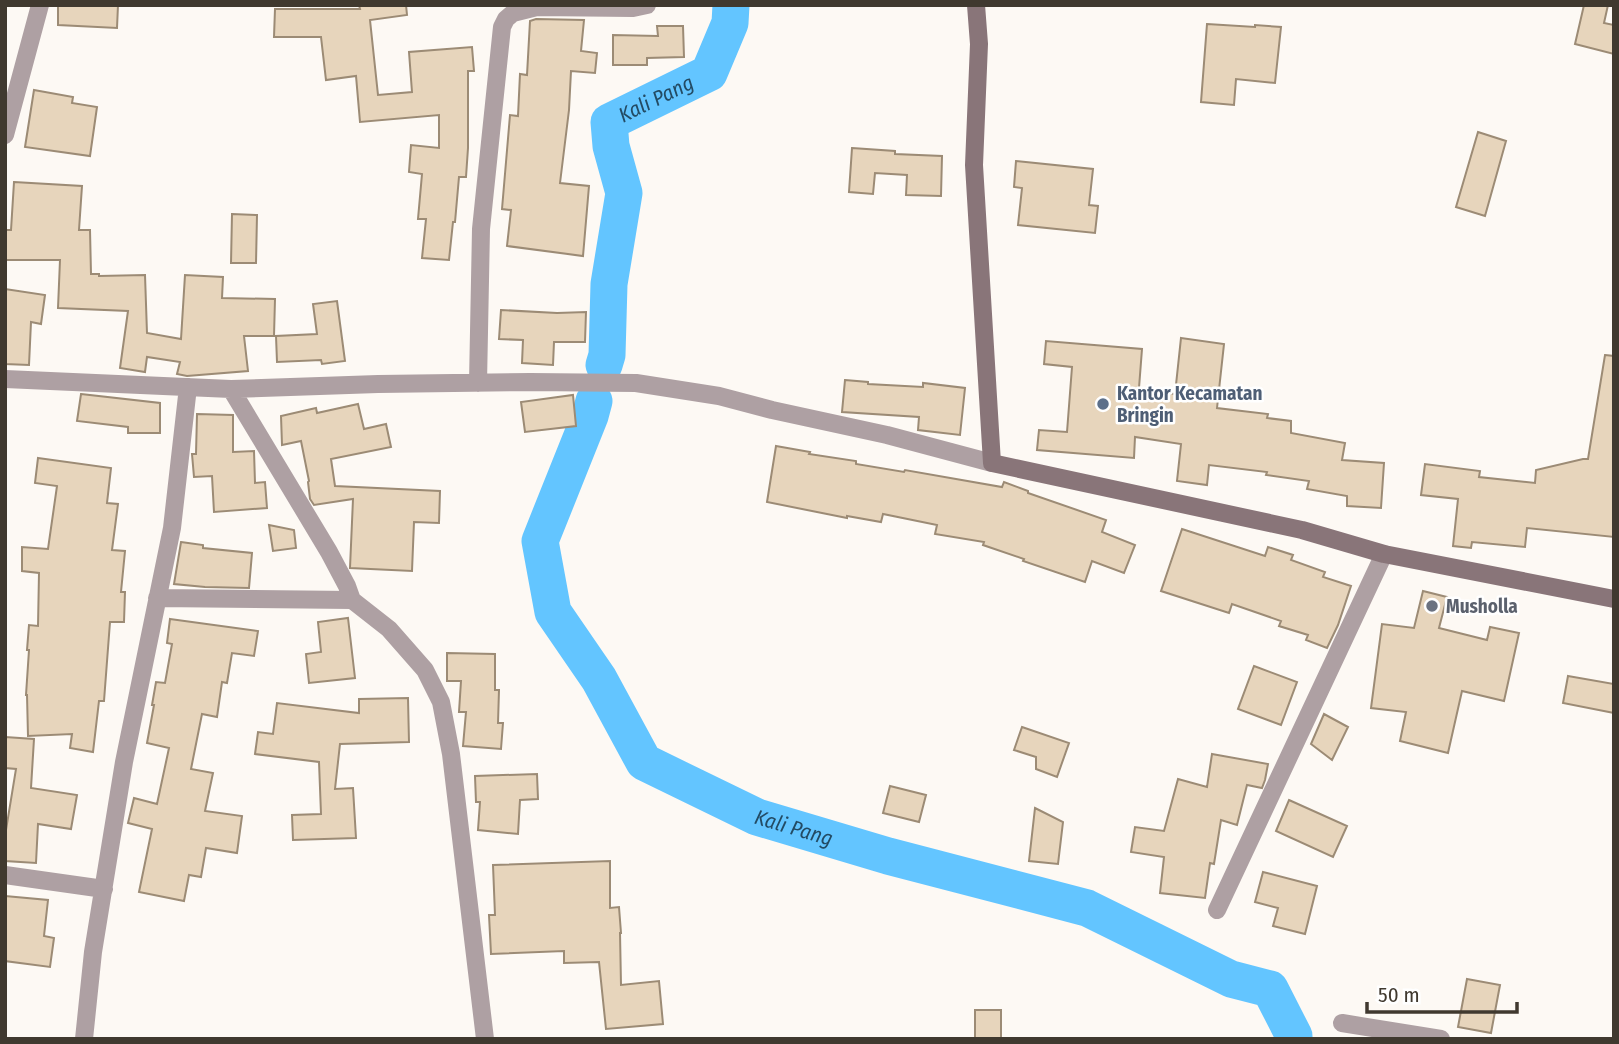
<svg xmlns="http://www.w3.org/2000/svg" width="1619" height="1044" font-family="'Fira Sans Condensed',sans-serif">
	<style>
		.lines { fill: none; stroke-linecap: round; stroke-linejoin: round }
		.river { stroke: #63c5ff; stroke-width: 37 }
		.building { fill: #e7d5bc; stroke: #9c8b75; stroke-width: 2 }
		.street { stroke: #aea0a3; stroke-width: 18 }
		.secondary { stroke: #897579; stroke-width: 18 }
		.service-dot { fill: #5c6f8a; stroke: #fff; stroke-width: 2.5 }
		.worship-dot { fill: #6b7280; stroke: #fff; stroke-width: 2.5 }
		.labels { text-anchor: middle; dominant-baseline: central; stroke-width: 5; stroke-linejoin: round; paint-order: stroke }
		.service-label { font-size: 19px; font-weight: bold; fill: #4e5e75; stroke: #fff; text-anchor: start }
		.worship-label { font-size: 19px; font-weight: bold; fill: #5b616d; stroke: #fff; text-anchor: start }
		.water-label { font-size: 21px; font-style: italic; fill: #234b64; stroke: #fff }
	</style>
	<rect width="100%" height="100%" fill="#fdf9f4"/>
	<g class="lines">
		<g class="river">
			<path id="s1" d="M 604,365 L 607,355 L 609,284 L 624,193 L 611,146 L 609,122 L 709,73 L 730,23 L 731,5"/>
			<path id="s2" d="M 594,401 L 590,416 L 540,541 L 553,612 L 599,679 L 644,762 L 757,817 L 888,856 L 1087,908 L 1231,979 L 1270,989 L 1294,1036 L 1294,1039"/>
		</g>
	</g>
	<path class="building" d="M 58,5 L 118,5 L 117,28 L 58,25 Z
		M 359,5 L 406,5 L 407,15 L 370,20 L 378,95 L 412,92 L 409,52 L 472,47 L 474,71 L 468,71 L 468,148 L 466,177 L 459,177 L 455,222 L 453,222 L 449,260 L 422,258 L 426,219 L 418,219 L 422,174 L 409,172 L 411,145 L 439,148 L 439,115 L 360,122 L 356,76 L 326,80 L 321,37 L 274,37 L 275,9 L 360,9 Z
		M 1584,5 L 1608,5 L 1604,23 L 1614,25 L 1614,54 L 1575,44 Z
		M 536,19 L 584,20 L 581,51 L 597,53 L 595,73 L 571,71 L 569,110 L 560,183 L 589,186 L 583,256 L 507,246 L 511,210 L 502,209 L 510,115 L 518,116 L 520,74 L 527,75 L 530,21 Z
		M 1207,24 L 1255,27 L 1255,25 L 1281,27 L 1275,83 L 1236,79 L 1234,105 L 1201,102 Z
		M 657,26 L 683,26 L 684,57 L 647,58 L 647,65 L 613,65 L 613,35 L 658,36 Z
		M 34,90 L 73,97 L 72,103 L 97,107 L 90,156 L 25,147 Z
		M 1478,132 L 1506,141 L 1485,216 L 1456,207 Z
		M 852,148 L 895,151 L 895,154 L 942,156 L 941,196 L 906,195 L 907,175 L 875,173 L 873,194 L 849,192 Z
		M 1016,161 L 1093,169 L 1089,205 L 1098,206 L 1095,233 L 1018,225 L 1022,188 L 1014,187 Z
		M 14,182 L 82,186 L 79,230 L 90,230 L 91,274 L 99,274 L 99,276 L 145,275 L 147,333 L 181,339 L 185,275 L 223,277 L 222,298 L 275,299 L 274,336 L 244,336 L 248,371 L 187,376 L 177,374 L 180,362 L 147,357 L 145,372 L 120,368 L 128,311 L 58,308 L 60,260 L 5,260 L 5,230 L 11,230 Z
		M 232,214 L 257,215 L 256,263 L 231,263 Z
		M 5,289 L 45,295 L 41,324 L 31,322 L 29,365 L 5,364 Z
		M 337,301 L 345,361 L 322,364 L 321,360 L 277,362 L 276,336 L 317,334 L 313,304 Z
		M 501,310 L 557,313 L 586,312 L 585,342 L 554,342 L 553,365 L 522,363 L 523,340 L 499,339 Z
		M 1181,338 L 1224,344 L 1217,408 L 1268,414 L 1267,418 L 1291,421 L 1291,433 L 1345,443 L 1342,460 L 1384,463 L 1381,508 L 1347,506 L 1347,496 L 1307,489 L 1309,481 L 1266,475 L 1267,472 L 1209,465 L 1207,485 L 1177,481 L 1181,444 L 1135,437 L 1134,458 L 1037,450 L 1039,430 L 1067,432 L 1072,367 L 1044,364 L 1046,341 L 1142,349 L 1139,388 L 1175,394 Z
		M 1605,355 L 1614,356 L 1614,537 L 1527,528 L 1525,547 L 1472,542 L 1471,548 L 1453,546 L 1458,499 L 1421,495 L 1425,464 L 1480,471 L 1479,477 L 1535,483 L 1536,470 L 1583,459 L 1588,459 Z
		M 845,380 L 868,382 L 868,384 L 923,387 L 923,383 L 965,388 L 960,435 L 918,430 L 919,417 L 842,412 Z
		M 81,394 L 160,403 L 160,433 L 128,433 L 128,427 L 77,421 Z
		M 573,395 L 576,426 L 525,432 L 521,402 Z
		M 358,404 L 364,429 L 386,424 L 391,447 L 331,459 L 335,486 L 440,491 L 439,523 L 414,522 L 412,571 L 350,568 L 353,499 L 314,505 L 310,499 L 308,482 L 309,481 L 301,441 L 282,445 L 281,416 L 316,408 L 317,413 Z
		M 197,414 L 233,415 L 233,452 L 254,451 L 255,483 L 265,482 L 267,508 L 214,512 L 212,476 L 194,477 L 192,454 L 196,454 Z
		M 776,446 L 810,452 L 809,454 L 856,461 L 856,464 L 904,472 L 905,470 L 1002,487 L 1004,482 L 1028,491 L 1028,493 L 1106,520 L 1102,532 L 1135,545 L 1124,573 L 1092,561 L 1085,582 L 1023,561 L 1024,559 L 983,545 L 984,542 L 935,534 L 937,525 L 883,514 L 881,522 L 847,516 L 847,518 L 767,502 Z
		M 38,458 L 111,468 L 107,503 L 118,504 L 112,550 L 125,551 L 121,592 L 125,592 L 124,622 L 110,622 L 104,701 L 99,701 L 93,752 L 70,748 L 72,734 L 28,736 L 27,695 L 26,695 L 29,650 L 27,650 L 29,625 L 38,626 L 39,573 L 22,571 L 22,547 L 48,549 L 57,486 L 35,483 Z
		M 269,525 L 294,530 L 296,548 L 273,551 Z
		M 1182,529 L 1265,556 L 1268,547 L 1293,555 L 1291,560 L 1325,572 L 1323,577 L 1351,586 L 1338,625 L 1327,648 L 1306,640 L 1308,635 L 1279,626 L 1281,621 L 1232,604 L 1229,613 L 1161,591 Z
		M 181,542 L 203,545 L 203,548 L 252,553 L 249,588 L 205,587 L 174,584 Z
		M 1423,591 L 1447,597 L 1439,628 L 1487,640 L 1490,627 L 1519,633 L 1504,701 L 1462,691 L 1448,753 L 1400,741 L 1406,712 L 1371,708 L 1382,624 L 1414,628 Z
		M 348,618 L 355,678 L 309,683 L 306,654 L 321,652 L 318,622 Z
		M 170,619 L 258,631 L 254,656 L 232,653 L 227,683 L 222,682 L 217,717 L 202,714 L 191,769 L 213,773 L 205,811 L 242,816 L 237,853 L 206,848 L 201,877 L 189,875 L 184,901 L 139,892 L 152,829 L 128,823 L 134,798 L 157,804 L 169,748 L 147,743 L 154,705 L 152,705 L 156,682 L 165,683 L 172,644 L 167,643 Z
		M 447,653 L 495,654 L 495,690 L 499,690 L 498,723 L 503,723 L 501,749 L 463,746 L 466,712 L 459,712 L 461,681 L 447,681 Z
		M 1254,666 L 1297,682 L 1281,725 L 1238,709 Z
		M 1568,676 L 1614,684 L 1614,713 L 1563,703 Z
		M 408,698 L 409,742 L 340,744 L 335,789 L 353,788 L 356,838 L 293,840 L 292,815 L 321,814 L 319,762 L 255,754 L 258,732 L 273,734 L 277,703 L 359,713 L 359,699 Z
		M 1324,714 L 1348,727 L 1332,760 L 1311,744 Z
		M 1022,727 L 1069,743 L 1057,777 L 1036,769 L 1036,757 L 1014,750 Z
		M 5,737 L 34,739 L 31,788 L 77,795 L 71,829 L 38,824 L 36,863 L 5,861 L 5,836 L 16,769 L 5,768 Z
		M 1212,754 L 1268,764 L 1265,780 L 1262,788 L 1247,785 L 1237,825 L 1221,820 L 1214,864 L 1210,863 L 1205,898 L 1160,893 L 1164,857 L 1131,852 L 1135,827 L 1164,831 L 1178,779 L 1207,787 Z
		M 537,774 L 538,799 L 520,800 L 518,834 L 478,830 L 480,802 L 476,802 L 475,776 Z
		M 890,786 L 926,795 L 919,822 L 883,813 Z
		M 1289,800 L 1347,826 L 1333,857 L 1276,831 Z
		M 1035,808 L 1063,822 L 1058,864 L 1029,861 Z
		M 610,861 L 610,908 L 619,907 L 621,933 L 620,933 L 621,985 L 659,981 L 663,1024 L 606,1029 L 599,962 L 564,963 L 564,951 L 491,954 L 489,915 L 495,915 L 493,865 Z
		M 1263,872 L 1317,886 L 1305,934 L 1273,926 L 1278,908 L 1255,902 Z
		M 5,896 L 48,900 L 44,936 L 54,938 L 50,967 L 5,961 Z
		M 1467,979 L 1500,985 L 1491,1033 L 1458,1027 Z
		M 975,1010 L 1001,1010 L 1001,1039 L 975,1039 Z"/>
	<g class="lines">
		<path class="street" d="M 5,135 L 40,5
			M 5,379 L 231,389 L 378,384 L 530,382 L 636,383 L 719,396 L 772,410 L 887,435 L 992,463
			M 478,383 L 481,229 L 502,27 L 506,19 L 513,13 L 537,7 L 633,8 L 647,5
			M 231,389 L 329,552 L 347,586 L 352,600 L 389,629 L 425,670 L 441,702 L 451,754 L 485,1039
			M 157,598 L 352,600
			M 5,875 L 104,889
			M 1217,910 L 1384,554
			M 1342,1023 L 1441,1039
			M 84,1039 L 93,952 L 124,762 L 172,528 L 188,387"/>
		<path class="secondary" d="M 976,5 L 979,44 L 974,165 L 992,463 L 1302,530 L 1384,554 L 1614,599"/>
	</g>
	<circle class="service-dot" cx="1103" cy="404" r="7"/>
	<circle class="worship-dot" cx="1432" cy="606" r="7"/>
	<g class="labels">
		<g class="service-label">
			<text x="1117" y="393">Kantor Kecamatan<tspan x="1117" dy="22">Bringin</tspan></text>
		</g>
		<g class="worship-label">
			<text x="1446" y="606">Musholla</text>
		</g>
		<g class="water-label">
			<text stroke="none"><textPath href="#s1" startOffset="299">Kali Pang</textPath></text>
			<text stroke="none"><textPath href="#s2" startOffset="562">Kali Pang</textPath></text>
		</g>
	</g>
	<rect width="1619" height="1044" fill="none" stroke="#40392f" stroke-width="14"/>
	<path d="M1367 1002v10h150v-10" fill="none" stroke="#40392f" stroke-width="3.5"/>
	<text x="1378" y="1002" font-size="21" fill="#40392f" stroke="#ffffff" stroke-width="5" paint-order="stroke">50 m</text>
</svg>
